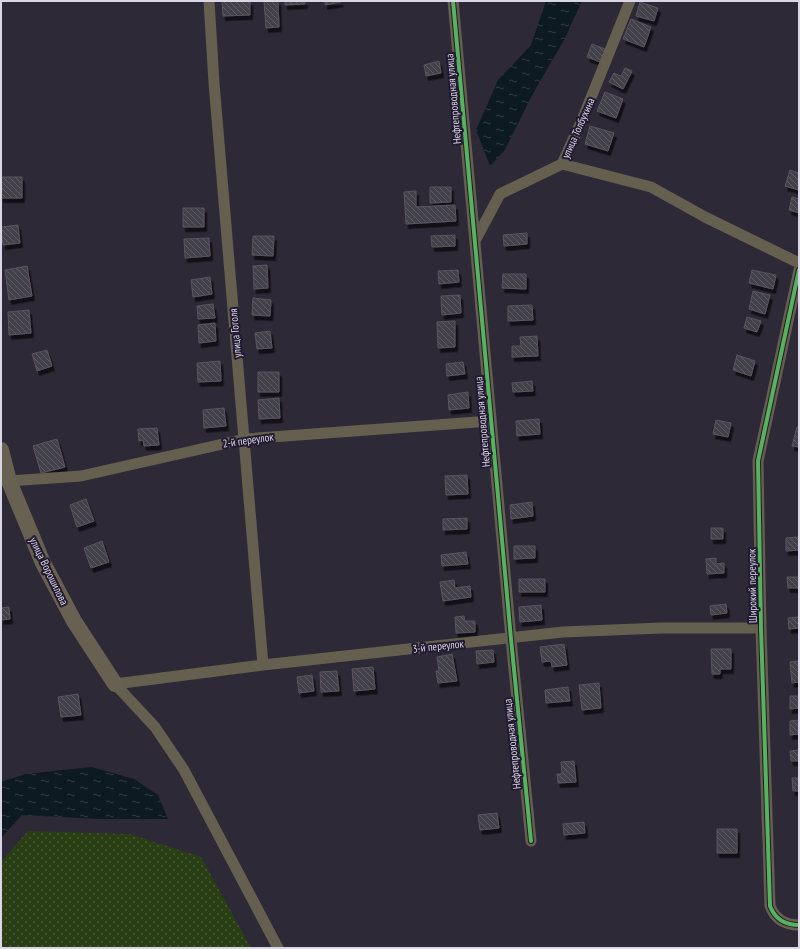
<svg xmlns="http://www.w3.org/2000/svg" width="800" height="949" font-family="'PT Sans Narrow',sans-serif">
	<style>
		.grass { fill: url(#grass-dots) }
		.water { fill: url(#water-ripples) }
		.building { fill: url(#building-back-hatch); stroke: #585560; filter: url(#shadow) }
		.lines { fill: none; stroke-linecap: round; stroke-linejoin: round }
		.street { stroke: #655f4f; stroke-width: 11 }
		.secondary { stroke: #686050; stroke-width: 16 }
		.cycleway-casing { stroke: #221a30; stroke-width: 6 }
		.cycleway { stroke: #56b35d; stroke-width: 4 }
		.labels { text-anchor: middle; dominant-baseline: central; stroke-width: 4; stroke-linejoin: round; paint-order: stroke }
		.street-label { font-size: 11px; fill: #dbd6e6; stroke: #221a30 }
	</style>
	<defs>
		<pattern id="grass-dots" width="8" height="8" patternUnits="userSpaceOnUse"><rect width="8" height="8" fill="#293f13"/><path d="M2 2h.1M6 6h.1" fill="none" stroke="#475a35" stroke-width="1.8" stroke-linecap="round"/></pattern>
		<pattern id="water-ripples" width="26" height="14" patternUnits="userSpaceOnUse"><rect width="26" height="14" fill="#0d1a22"/><path d="M2 4q2-2 4 0t4 0M15 11q2-2 4 0t4 0" fill="none" stroke="#303b42"/></pattern>
		<pattern id="building-back-hatch" width="6" height="6" patternUnits="userSpaceOnUse"><rect width="6" height="6" fill="#43404a"/><path d="M-1 5l2 2M0 0l6 6M5-1l2 2" fill="none" stroke="#5e5b64"/></pattern>
		<filter id="shadow"><feDropShadow dx="2.5" dy="4.5" stdDeviation="0" flood-color="#0009"/></filter>
	</defs>
	<rect width="100%" height="100%" fill="#2d2936"/>
	<path class="grass" d="M 28,831 L 129,834 L 201,857 L 251,948 L 1,948 L 1,862 Z"/>
	<path class="water" d="M 546,1 L 582,1 L 564,40 L 531,97 L 505,150 L 490,166 L 476,130 L 498,80 L 531,45 Z
		M 92,767 L 134,779 L 158,795 L 168,819 L 99,819 L 22,815 L 1,838 L 1,782 L 25,774 Z"/>
	<path class="building" d="M 222,1 L 250,1 L 250,15 L 223,16 Z
		M 264,1 L 278,1 L 279,27 L 266,28 Z
		M 285,1 L 305,1 L 305,4 L 285,5 Z
		M 325,1 L 341,1 L 341,2 L 325,5 Z
		M 640,2 L 658,8 L 654,21 L 636,16 Z
		M 631,19 L 651,27 L 644,47 L 623,39 Z
		M 592,44 L 605,49 L 600,62 L 587,57 Z
		M 439,61 L 441,73 L 426,76 L 424,65 Z
		M 625,68 L 632,71 L 623,89 L 609,82 L 614,73 L 621,76 Z
		M 605,92 L 623,99 L 616,118 L 597,111 Z
		M 590,126 L 614,133 L 608,151 L 585,144 Z
		M 790,170 L 799,173 L 799,190 L 785,186 Z
		M 1,177 L 22,177 L 22,198 L 1,198 Z
		M 430,187 L 451,187 L 451,202 L 430,203 Z
		M 416,191 L 416,207 L 455,205 L 456,221 L 406,224 L 404,192 Z
		M 792,197 L 799,199 L 799,213 L 789,210 Z
		M 183,208 L 204,208 L 204,227 L 183,227 Z
		M 18,225 L 20,243 L 3,245 L 1,227 Z
		M 527,233 L 527,244 L 504,246 L 503,235 Z
		M 455,235 L 455,246 L 432,247 L 431,236 Z
		M 253,236 L 274,236 L 273,256 L 252,255 Z
		M 209,238 L 210,256 L 185,258 L 184,239 Z
		M 267,265 L 268,288 L 254,289 L 253,266 Z
		M 27,266 L 32,296 L 9,300 L 5,270 Z
		M 458,270 L 459,282 L 439,284 L 438,271 Z
		M 752,270 L 776,275 L 773,289 L 749,283 Z
		M 503,274 L 526,274 L 526,289 L 502,288 Z
		M 210,277 L 212,294 L 193,297 L 191,280 Z
		M 753,291 L 770,295 L 765,314 L 749,309 Z
		M 460,295 L 461,313 L 442,315 L 441,296 Z
		M 253,298 L 271,300 L 270,316 L 252,315 Z
		M 213,304 L 215,318 L 198,319 L 197,306 Z
		M 532,305 L 533,320 L 508,321 L 508,306 Z
		M 29,310 L 31,333 L 9,335 L 8,312 Z
		M 747,317 L 761,321 L 757,332 L 744,328 Z
		M 455,321 L 455,347 L 438,348 L 437,322 Z
		M 215,323 L 216,341 L 199,343 L 198,325 Z
		M 270,331 L 272,348 L 257,349 L 255,333 Z
		M 537,336 L 538,356 L 512,357 L 512,346 L 521,346 L 520,337 Z
		M 47,350 L 52,366 L 37,371 L 32,354 Z
		M 737,355 L 755,361 L 751,376 L 733,370 Z
		M 220,361 L 221,381 L 198,382 L 197,363 Z
		M 463,362 L 465,374 L 447,376 L 446,364 Z
		M 258,372 L 279,372 L 279,392 L 258,392 Z
		M 532,381 L 533,391 L 513,392 L 512,383 Z
		M 468,392 L 469,408 L 449,410 L 448,395 Z
		M 279,398 L 280,418 L 259,419 L 258,400 Z
		M 224,408 L 226,426 L 204,428 L 203,410 Z
		M 539,419 L 540,434 L 517,436 L 516,421 Z
		M 716,420 L 731,423 L 728,437 L 713,434 Z
		M 797,427 L 799,427 L 799,447 L 792,446 Z
		M 157,428 L 159,445 L 144,446 L 143,440 L 139,441 L 138,429 Z
		M 57,439 L 65,467 L 41,473 L 33,446 Z
		M 467,475 L 468,494 L 446,495 L 445,476 Z
		M 86,499 L 94,521 L 77,527 L 70,505 Z
		M 532,502 L 533,516 L 511,519 L 510,505 Z
		M 467,518 L 467,529 L 443,530 L 443,519 Z
		M 711,528 L 723,528 L 723,539 L 711,539 Z
		M 799,537 L 799,550 L 786,551 L 786,538 Z
		M 102,541 L 109,562 L 91,568 L 84,548 Z
		M 514,546 L 535,546 L 535,558 L 514,559 Z
		M 466,552 L 468,564 L 442,566 L 441,555 Z
		M 716,558 L 716,564 L 724,563 L 724,573 L 707,574 L 706,559 Z
		M 798,574 L 799,574 L 799,588 L 788,588 L 787,577 L 799,577 Z
		M 519,579 L 545,579 L 545,592 L 519,592 Z
		M 454,580 L 455,588 L 470,586 L 471,597 L 443,601 L 440,582 Z
		M 726,604 L 727,613 L 711,615 L 710,606 Z
		M 541,605 L 542,620 L 520,622 L 519,607 Z
		M 9,607 L 10,619 L 1,620 L 1,608 Z
		M 464,616 L 465,621 L 475,621 L 475,632 L 456,633 L 455,617 Z
		M 799,617 L 799,628 L 789,629 L 788,618 Z
		M 564,644 L 567,665 L 552,667 L 551,661 L 542,662 L 540,647 Z
		M 711,649 L 731,649 L 731,669 L 720,669 L 720,674 L 712,674 Z
		M 493,650 L 494,662 L 477,664 L 476,651 Z
		M 452,654 L 457,681 L 438,683 L 436,671 L 439,671 L 437,657 Z
		M 799,661 L 799,682 L 792,683 L 790,662 Z
		M 373,667 L 375,689 L 354,691 L 352,669 Z
		M 337,671 L 339,691 L 321,692 L 320,672 Z
		M 312,675 L 314,691 L 299,693 L 297,677 Z
		M 599,683 L 601,708 L 582,710 L 579,685 Z
		M 568,687 L 570,701 L 546,703 L 545,690 Z
		M 78,694 L 81,715 L 61,717 L 58,697 Z
		M 790,696 L 799,696 L 799,708 L 790,709 Z
		M 799,720 L 799,734 L 790,735 L 790,721 Z
		M 799,750 L 799,761 L 791,761 L 790,751 Z
		M 574,761 L 576,782 L 558,783 L 557,774 L 562,774 L 561,762 Z
		M 792,778 L 799,778 L 799,791 L 793,791 Z
		M 497,813 L 499,828 L 480,830 L 478,815 Z
		M 584,822 L 585,833 L 564,835 L 563,824 Z
		M 717,829 L 737,829 L 737,853 L 717,853 Z"/>
	<g class="lines">
		<path class="street" d="M 209,1 L 214,83 L 263,665
			M 453,1 L 511,639 L 531,841
			M 562,164 L 651,187 L 705,217 L 799,263
			M 475,241 L 500,194 L 562,164 L 582,120 L 630,1
			M 799,270 L 758,461 L 761,628 L 770,906 C 775,919 785,925 799,925
			M 9,481 L 81,476 L 245,439 L 491,421
			M 115,684 L 263,665 L 563,632 L 661,628 L 761,628
			M 115,684 L 155,727 L 184,770 L 278,948"/>
		<path class="secondary" d="M 1,450 L 9,481 L 43,563 L 74,621 L 115,684"/>
		<g class="cycleway-casing">
			<path id="cycleway" d="M 453,1 L 511,639 L 531,841
				M 799,270 L 758,461 L 761,628 L 770,906 C 775,919 785,925 799,925"/>
		</g>
		<use href="#cycleway" class="cycleway"/>
	</g>
	<g class="labels">
		<g class="street-label">
			<text transform="translate(453 99) rotate(-95)">Нефтепроводная улица</text>
			<text transform="translate(578 128) rotate(-66)">улица Толбухина</text>
			<text transform="translate(235 333) rotate(-95)">улица Гоголя</text>
			<text transform="translate(482 422) rotate(-95)">Нефтепроводная улица</text>
			<text transform="translate(248 440) rotate(-8)">2-й переулок</text>
			<text transform="translate(49 571) rotate(64)">улица Ворошилова</text>
			<text transform="translate(752 586) rotate(-91)">Широкий переулок</text>
			<text transform="translate(438 646) rotate(-6)">3-й переулок</text>
			<text transform="translate(512 744) rotate(-96)">Нефтепроводная улица</text>
		</g>
	</g>
	<rect width="800" height="949" fill="none" stroke="#dbd6e6" stroke-width="4"/>
</svg>
